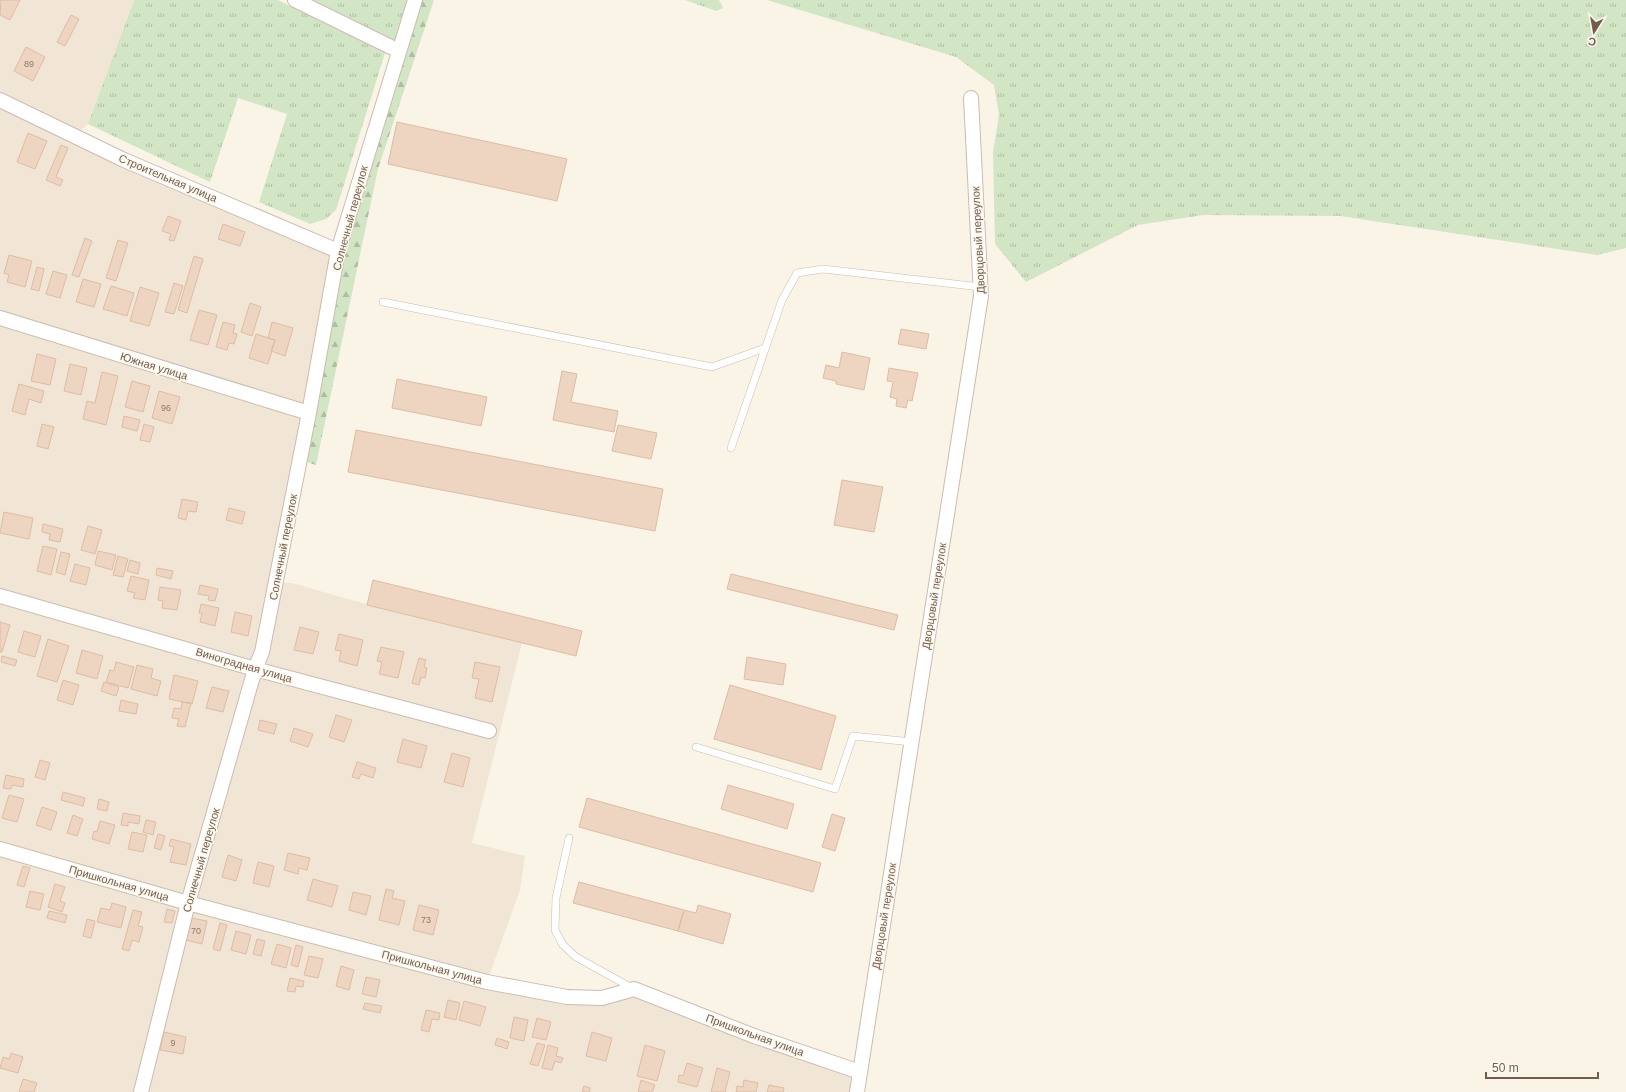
<svg xmlns="http://www.w3.org/2000/svg" width="1626" height="1092" font-family="Helvetica,sans-serif">
	<style>
		.residential { fill: #f1e6d6 }
		.grass { fill: url(#grass-tufts) }
		.forest { fill: url(#forest-firs) }
		.building { fill: #edd5c1; stroke: #debca3 }
		.lines { fill: none; stroke-linecap: round; stroke-linejoin: round }
		.service-casing { stroke: #cbbcae; stroke-width: 8 }
		.minor-casing { stroke: #cbbcae; stroke-width: 16 }
		.service { stroke: #fff; stroke-width: 7 }
		.minor { stroke: #fff; stroke-width: 14 }
		.labels { text-anchor: middle; dominant-baseline: central; stroke-width: 3; stroke-linejoin: round; paint-order: stroke }
		.number-label { font-size: 9px; fill: #907a6b }
		.street-label { font-size: 11px; fill: #715c4e; stroke: #fdf8ed }
	</style>
	<defs>
		<pattern id="grass-tufts" width="24" height="20" patternUnits="userSpaceOnUse"><rect width="24" height="20" fill="#d2e6c6"/><path d="M3 7l-1-3M5 7V3M7 7l1-3M15 17l-1-3M17 17v-4M19 17l1-3" fill="none" stroke="#afbea3"/></pattern>
		<pattern id="forest-firs" width="22" height="20" patternUnits="userSpaceOnUse"><rect width="22" height="20" fill="#d2e6c6"/><path d="M5 1l3.5 6h-7zM16 11l3.5 6h-7z" fill="#afbea3"/></pattern>
	</defs>
	<rect width="100%" height="100%" fill="#faf4e7"/>
	<path class="residential" d="M 0,0 L 134,0 L 88,124 L 75,136 L 338,251 L 276,583 L 292,583 L 373,606 L 522,643 L 472,843 L 525,856 L 520,890 L 487,982 L 568,997 L 634,989 L 860,1072 L 857,1092 L 0,1092 Z"/>
	<path class="grass" d="M 134,0 L 278,0 L 385,53 L 336,210 L 326,219 L 310,224 L 259,202 L 287,114 L 238,98 L 210,182 L 88,124 Z
		M 295,0 L 415,0 L 399,51 Z
		M 685,0 L 719,0 L 723,8 L 716,11 Z
		M 767,0 L 1626,0 L 1626,248 L 1597,255 L 1340,216 L 1203,215 L 1138,225 L 1026,282 L 995,244 L 993,152 L 999,115 L 994,85 L 956,57 Z"/>
	<path class="forest" d="M 415,0 L 434,0 L 378,169 L 316,465 L 300,460 L 338,251 Z"/>
	<path class="building" d="M 0,0 L 20,0 L 10,20 L 0,15 L 1,1 Z
		M 71,15 L 79,19 L 65,46 L 57,42 Z
		M 26,47 L 45,57 L 33,81 L 14,71 Z
		M 397,122 L 567,159 L 557,201 L 388,164 Z
		M 28,133 L 47,141 L 35,169 L 17,162 Z
		M 61,145 L 68,148 L 56,177 L 63,180 L 60,186 L 46,180 Z
		M 168,216 L 181,221 L 174,241 L 169,240 L 171,234 L 162,231 Z
		M 223,224 L 245,232 L 240,246 L 218,239 Z
		M 85,238 L 92,241 L 79,277 L 72,275 Z
		M 118,240 L 128,243 L 116,281 L 106,278 Z
		M 9,255 L 32,261 L 25,287 L 7,282 L 9,275 L 4,273 Z
		M 194,256 L 203,259 L 187,313 L 178,310 Z
		M 37,267 L 44,269 L 39,291 L 31,289 Z
		M 53,271 L 67,275 L 60,298 L 46,294 Z
		M 83,279 L 101,284 L 94,307 L 76,302 Z
		M 174,283 L 183,286 L 174,314 L 165,312 Z
		M 111,286 L 134,293 L 127,316 L 103,309 Z
		M 140,287 L 159,293 L 149,326 L 130,321 Z
		M 250,303 L 261,307 L 252,336 L 241,332 Z
		M 199,310 L 217,315 L 208,345 L 190,340 Z
		M 223,322 L 235,325 L 233,333 L 237,334 L 234,344 L 229,343 L 227,350 L 216,347 Z
		M 272,322 L 293,328 L 285,356 L 271,351 L 275,340 L 268,338 Z
		M 901,329 L 929,334 L 926,349 L 898,344 Z
		M 256,334 L 275,340 L 268,364 L 249,358 Z
		M 842,352 L 870,358 L 864,390 L 836,384 L 836,381 L 823,378 L 826,365 L 839,368 Z
		M 37,354 L 56,359 L 50,385 L 31,381 Z
		M 70,364 L 87,368 L 81,395 L 64,391 Z
		M 889,368 L 918,373 L 912,401 L 908,400 L 906,408 L 896,406 L 897,399 L 890,397 L 893,382 L 887,381 Z
		M 562,371 L 577,374 L 571,402 L 618,411 L 614,432 L 553,420 Z
		M 102,372 L 118,376 L 106,425 L 83,419 L 87,401 L 95,403 Z
		M 397,379 L 487,397 L 481,426 L 392,408 Z
		M 132,381 L 150,386 L 143,412 L 125,407 Z
		M 19,384 L 44,391 L 41,403 L 29,399 L 25,415 L 12,411 Z
		M 159,391 L 180,397 L 172,424 L 152,418 Z
		M 124,416 L 140,420 L 137,431 L 122,427 Z
		M 42,424 L 54,427 L 48,449 L 37,446 Z
		M 144,424 L 154,427 L 150,442 L 140,440 Z
		M 618,425 L 657,433 L 651,459 L 612,451 Z
		M 356,430 L 663,489 L 655,531 L 348,472 Z
		M 842,480 L 883,487 L 874,532 L 834,525 Z
		M 182,499 L 198,502 L 196,512 L 188,511 L 186,520 L 178,518 Z
		M 229,508 L 245,512 L 242,524 L 226,520 Z
		M 4,512 L 33,518 L 29,539 L 0,533 Z
		M 43,524 L 63,529 L 60,542 L 49,540 L 50,534 L 42,532 Z
		M 88,526 L 102,530 L 95,554 L 81,550 Z
		M 43,546 L 57,549 L 51,575 L 37,571 Z
		M 98,551 L 116,555 L 112,570 L 95,565 Z
		M 61,552 L 70,554 L 65,575 L 56,572 Z
		M 118,556 L 128,559 L 123,577 L 113,575 Z
		M 130,560 L 140,563 L 138,574 L 127,571 Z
		M 75,564 L 90,568 L 86,585 L 70,581 Z
		M 157,568 L 173,571 L 171,579 L 156,575 Z
		M 731,574 L 898,615 L 894,630 L 727,589 Z
		M 131,576 L 149,580 L 145,600 L 133,598 L 135,593 L 127,591 Z
		M 373,580 L 582,631 L 576,656 L 367,605 Z
		M 200,585 L 218,589 L 215,601 L 208,600 L 209,596 L 198,594 Z
		M 160,587 L 181,590 L 177,610 L 162,608 L 163,601 L 158,600 Z
		M 201,604 L 219,608 L 215,626 L 200,622 L 202,613 L 199,613 Z
		M 235,612 L 252,616 L 248,636 L 231,632 Z
		M 0,622 L 10,625 L 2,652 L 0,652 Z
		M 300,627 L 319,632 L 313,654 L 294,650 Z
		M 24,631 L 41,636 L 35,657 L 18,652 Z
		M 339,634 L 363,640 L 357,666 L 339,661 L 341,651 L 335,650 Z
		M 48,639 L 69,646 L 57,682 L 37,676 Z
		M 381,647 L 404,652 L 398,678 L 379,674 L 382,662 L 377,661 Z
		M 82,650 L 103,656 L 97,679 L 76,673 Z
		M 2,656 L 17,660 L 15,666 L 1,662 Z
		M 747,657 L 786,664 L 783,685 L 744,679 Z
		M 419,658 L 426,660 L 424,667 L 427,668 L 425,678 L 421,677 L 419,685 L 412,683 Z
		M 116,662 L 134,667 L 128,688 L 106,682 L 110,670 L 114,671 Z
		M 475,662 L 500,667 L 492,702 L 475,698 L 479,679 L 472,678 Z
		M 137,665 L 153,669 L 151,678 L 161,681 L 157,696 L 131,689 Z
		M 174,675 L 198,681 L 192,704 L 169,699 Z
		M 63,680 L 79,685 L 73,705 L 57,700 Z
		M 104,682 L 119,687 L 116,696 L 101,691 Z
		M 730,685 L 836,716 L 821,770 L 714,739 Z
		M 212,687 L 229,691 L 223,712 L 206,708 Z
		M 121,700 L 138,704 L 136,714 L 119,711 Z
		M 182,702 L 191,703 L 185,727 L 177,726 L 179,719 L 172,718 L 174,708 L 181,709 Z
		M 336,715 L 352,720 L 344,742 L 329,737 Z
		M 260,720 L 277,724 L 274,734 L 258,730 Z
		M 294,728 L 313,734 L 308,747 L 290,741 Z
		M 403,739 L 427,746 L 421,768 L 397,762 Z
		M 452,753 L 470,758 L 463,787 L 444,782 Z
		M 40,760 L 50,763 L 45,780 L 35,777 Z
		M 357,762 L 376,768 L 373,778 L 361,774 L 359,779 L 352,777 Z
		M 6,775 L 24,779 L 23,787 L 12,785 L 11,789 L 3,788 Z
		M 728,785 L 794,804 L 787,829 L 721,809 Z
		M 63,792 L 85,798 L 83,806 L 61,800 Z
		M 9,795 L 24,799 L 17,822 L 2,818 Z
		M 587,798 L 821,863 L 813,892 L 579,827 Z
		M 99,799 L 109,802 L 107,811 L 97,809 Z
		M 42,807 L 57,812 L 51,830 L 36,825 Z
		M 123,813 L 140,816 L 139,824 L 128,822 L 128,826 L 121,825 Z
		M 832,814 L 845,818 L 835,851 L 822,847 Z
		M 73,815 L 83,819 L 77,836 L 67,833 Z
		M 146,820 L 156,822 L 153,835 L 143,832 Z
		M 100,821 L 115,825 L 109,844 L 92,839 L 94,831 L 97,832 Z
		M 132,832 L 147,835 L 143,852 L 128,849 Z
		M 158,834 L 165,836 L 161,850 L 154,848 Z
		M 171,839 L 191,844 L 186,865 L 170,862 L 174,847 L 169,846 Z
		M 288,853 L 310,858 L 307,870 L 299,868 L 298,874 L 284,870 Z
		M 228,855 L 242,860 L 236,881 L 222,877 Z
		M 258,862 L 274,866 L 269,887 L 253,883 Z
		M 23,866 L 30,868 L 24,887 L 17,885 Z
		M 313,879 L 338,886 L 332,907 L 307,900 Z
		M 579,882 L 684,910 L 678,931 L 573,903 Z
		M 55,884 L 65,887 L 60,901 L 65,903 L 62,912 L 48,907 Z
		M 386,889 L 394,891 L 392,898 L 405,901 L 399,925 L 379,920 Z
		M 30,891 L 44,894 L 40,910 L 26,907 Z
		M 353,892 L 371,896 L 366,915 L 349,910 Z
		M 112,903 L 126,907 L 121,928 L 97,922 L 101,908 L 110,910 Z
		M 419,905 L 439,910 L 433,935 L 413,930 Z
		M 698,905 L 731,914 L 723,944 L 678,931 L 684,910 L 696,913 Z
		M 167,909 L 175,911 L 172,923 L 164,922 Z
		M 133,910 L 142,912 L 138,926 L 143,927 L 139,942 L 132,940 L 129,951 L 122,949 Z
		M 49,911 L 67,915 L 65,923 L 47,918 Z
		M 191,918 L 207,921 L 202,944 L 186,940 Z
		M 87,919 L 95,921 L 91,938 L 83,936 Z
		M 220,923 L 227,925 L 220,951 L 213,949 Z
		M 236,931 L 251,935 L 246,954 L 231,950 Z
		M 257,939 L 265,941 L 261,956 L 253,954 Z
		M 277,944 L 291,948 L 286,968 L 271,964 Z
		M 296,945 L 303,947 L 298,967 L 291,965 Z
		M 309,956 L 323,959 L 318,978 L 304,975 Z
		M 341,966 L 354,970 L 349,990 L 336,986 Z
		M 366,977 L 380,980 L 376,997 L 362,994 Z
		M 290,978 L 304,981 L 303,987 L 296,986 L 295,992 L 287,991 Z
		M 448,1000 L 460,1003 L 456,1020 L 444,1017 Z
		M 464,1001 L 486,1007 L 480,1026 L 459,1020 Z
		M 365,1003 L 382,1006 L 380,1013 L 363,1009 Z
		M 426,1010 L 440,1013 L 439,1020 L 432,1019 L 429,1032 L 421,1030 Z
		M 514,1017 L 528,1020 L 524,1041 L 510,1038 Z
		M 537,1018 L 551,1022 L 546,1040 L 532,1037 Z
		M 164,1032 L 186,1037 L 183,1054 L 160,1050 Z
		M 592,1032 L 612,1038 L 606,1061 L 586,1056 Z
		M 497,1038 L 509,1042 L 507,1049 L 495,1045 Z
		M 537,1043 L 545,1045 L 538,1066 L 530,1064 Z
		M 548,1045 L 558,1048 L 556,1056 L 563,1058 L 561,1063 L 555,1061 L 552,1070 L 542,1068 Z
		M 645,1045 L 665,1051 L 657,1081 L 637,1076 Z
		M 11,1053 L 23,1057 L 18,1073 L 0,1068 L 3,1057 L 9,1059 Z
		M 687,1063 L 703,1068 L 697,1087 L 678,1082 L 679,1075 L 683,1076 Z
		M 717,1068 L 730,1072 L 725,1092 L 711,1092 Z
		M 23,1079 L 37,1083 L 34,1092 L 19,1092 Z
		M 641,1080 L 655,1085 L 652,1092 L 638,1092 Z
		M 744,1080 L 758,1083 L 756,1092 L 736,1092 L 737,1086 L 743,1087 Z
		M 769,1085 L 784,1088 L 783,1092 L 767,1092 Z
		M 584,1086 L 590,1088 L 589,1092 L 582,1092 Z"/>
	<g class="lines">
		<g class="service-casing">
			<path id="service" d="M 383,302 L 712,367 L 765,348
				M 731,448 L 782,300 L 797,273 L 823,269 L 981,287
				M 696,747 L 835,789 L 853,736 L 912,742
				M 569,838 L 556,898 L 555,930 L 563,945 L 576,957 L 632,988"/>
		</g>
		<g class="minor-casing">
			<path id="minor" d="M 295,0 L 399,51
				M 0,100 L 124,160 L 338,251
				M 0,318 L 309,413
				M 0,596 L 255,669 L 489,731
				M 0,849 L 188,903 L 487,982 L 567,997 L 602,998 L 634,989 L 754,1036 L 860,1072
				M 141,1092 L 188,903 L 255,669 L 262,652 L 309,413 L 338,251 L 415,0
				M 857,1092 L 981,296 L 971,98"/>
		</g>
		<use href="#service" class="service"/>
		<use href="#minor" class="minor"/>
	</g>
	<g class="labels">
		<g class="number-label">
			<text x="29" y="64">89</text>
			<text x="166" y="408">96</text>
			<text x="426" y="920">73</text>
			<text x="196" y="931">70</text>
			<text x="173" y="1043">9</text>
		</g>
		<g class="street-label">
			<text transform="translate(168 178) rotate(23)">Строительная улица</text>
			<text transform="translate(350 218) rotate(-75)">Солнечный переулок</text>
			<text transform="translate(978 240) rotate(-93)">Дворцовый переулок</text>
			<text transform="translate(154 366) rotate(17)">Южная улица</text>
			<text transform="translate(283 547) rotate(-79)">Солнечный переулок</text>
			<text transform="translate(934 596) rotate(-81)">Дворцовый переулок</text>
			<text transform="translate(244 665) rotate(16)">Виноградная улица</text>
			<text transform="translate(201 860) rotate(-74)">Солнечный переулок</text>
			<text transform="translate(119 883) rotate(16)">Пришкольная улица</text>
			<text transform="translate(884 916) rotate(-81)">Дворцовый переулок</text>
			<text transform="translate(432 967) rotate(15)">Пришкольная улица</text>
			<text transform="translate(755 1035) rotate(20)">Пришкольная улица</text>
		</g>
	</g>
	<g transform="translate(1594 32) rotate(191)" stroke="#fdf8ed" stroke-width="3" paint-order="stroke">
	<path d="M0-3L7 15L0 10L-7 15Z" fill="#715c4e"/>
	<text y="-6" font-size="11" font-weight="bold" text-anchor="middle" fill="#715c4e">С</text>
	</g>
	<path d="M1486 1072v6h112v-6" fill="none" stroke="#715c4e" stroke-width="2"/>
	<text x="1492" y="1072" font-size="12" fill="#715c4e" stroke="#fdf8ed" stroke-width="3" paint-order="stroke">50 m</text>
</svg>
